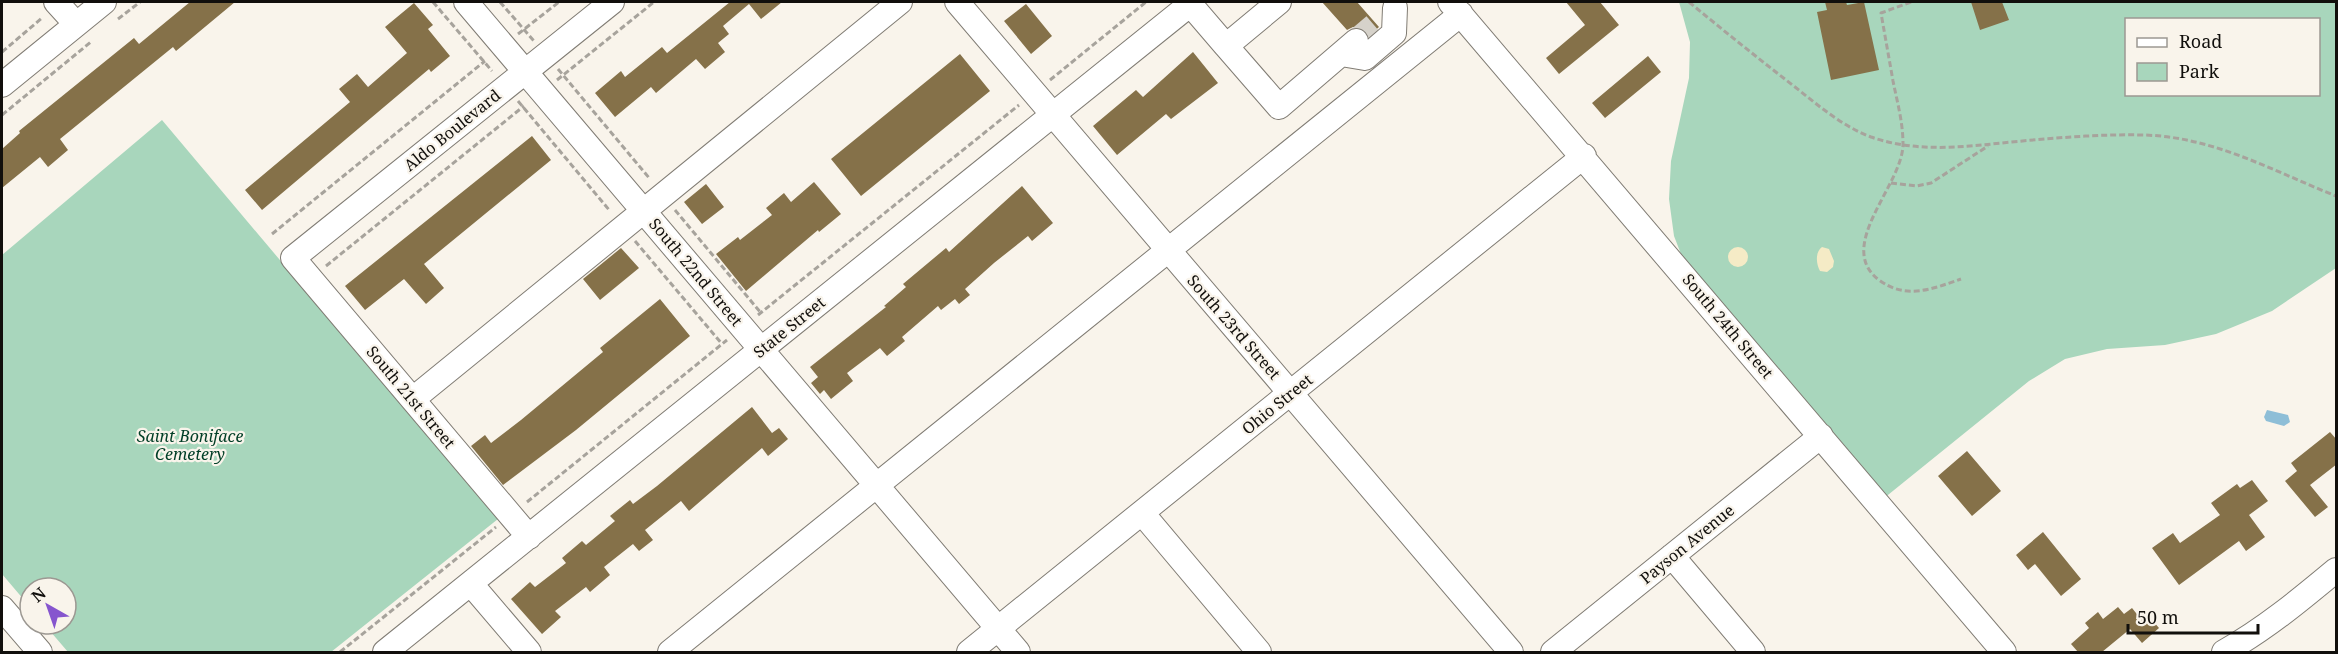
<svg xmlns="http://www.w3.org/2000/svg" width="2338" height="654" font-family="'Noto Serif',serif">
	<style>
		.green { fill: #a8d6bc; fill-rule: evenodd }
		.sand { fill: #f5ebc6 }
		.water { fill: #8ebed7 }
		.building { fill: #857149 }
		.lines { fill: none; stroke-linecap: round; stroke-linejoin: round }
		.minor-tunnel { stroke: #d6d2ca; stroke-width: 24; stroke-dasharray: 24 12; stroke-linecap: butt }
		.minor-casing { stroke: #807c74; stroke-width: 26 }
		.path { stroke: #a7a39c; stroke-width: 3; stroke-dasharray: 6 3; stroke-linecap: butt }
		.minor { stroke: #fff; stroke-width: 24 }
		.labels { text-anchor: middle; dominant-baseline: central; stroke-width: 4.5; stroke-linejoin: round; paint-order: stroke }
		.street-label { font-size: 16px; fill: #110f0c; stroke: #f9f4eb }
		.park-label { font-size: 16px; font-style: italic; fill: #003e26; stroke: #f9f4eb }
	</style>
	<rect width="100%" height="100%" fill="#f9f4eb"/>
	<path class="green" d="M 1679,2 L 2336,2 L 2336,268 L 2272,311 L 2216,334 L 2165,345 L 2107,349 L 2065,359 L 2029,381 L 1878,503 L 1693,285 L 1674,236 L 1669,199 L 1671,161 L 1689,78 L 1690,42 ZM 2126,20 L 2318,20 L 2318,94 L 2126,94 Z
		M 162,120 L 498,519 L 331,652 L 68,652 L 44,624 L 66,624 L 66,588 L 30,588 L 30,607 L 2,574 L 2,255 Z"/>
	<path class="sand" d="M 1822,247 L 1829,249 L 1834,261 L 1833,267 L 1827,272 L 1820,271 C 1816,264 1815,252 1822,247 Z
		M1728 257a10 10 0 1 1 20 0a10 10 0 1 1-20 0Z"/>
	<path class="water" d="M 2267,410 L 2288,415 L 2290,422 L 2284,426 L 2266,421 L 2264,417 Z"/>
	<path class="building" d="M 190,2 L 235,2 L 176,51 L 173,47 L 60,139 L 68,150 L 48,167 L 40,157 L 2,188 L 2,149 L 20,133 L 19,131 L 134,38 L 139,44 Z
		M 730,2 L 782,2 L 761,19 L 749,4 L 723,26 L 729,34 L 718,43 L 725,52 L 705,69 L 696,59 L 656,93 L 651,87 L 615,117 L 595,93 L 621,71 L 625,77 L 662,47 L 667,53 Z
		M 1322,2 L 1357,2 L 1379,27 L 1369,36 L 1360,27 L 1353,27 L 1347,30 Z
		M 1566,2 L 1600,2 L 1619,25 L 1559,74 L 1546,58 L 1585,25 Z
		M 1825,2 L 1846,2 L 1847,5 L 1864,2 L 1879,70 L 1831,80 L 1817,12 L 1827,10 Z
		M 1971,2 L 2002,2 L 2009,20 L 1980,30 Z
		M 414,3 L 433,25 L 428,29 L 450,56 L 431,72 L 429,69 L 262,210 L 245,190 L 350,102 L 339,89 L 357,74 L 368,87 L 407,53 L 385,27 Z
		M 1026,4 L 1052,36 L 1031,54 L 1004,21 Z
		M 1193,52 L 1218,83 L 1171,119 L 1166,114 L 1117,155 L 1093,126 L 1136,90 L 1143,97 Z
		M 960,54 L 990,91 L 861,196 L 831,159 Z
		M 1648,56 L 1661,72 L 1605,118 L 1592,103 Z
		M 532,136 L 551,160 L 424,264 L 444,288 L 426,304 L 404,279 L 365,310 L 345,286 Z
		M 814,182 L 841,214 L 819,232 L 818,230 L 746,291 L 716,254 L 738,237 L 740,240 L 772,215 L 766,208 L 784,193 L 791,202 Z
		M 706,184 L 724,207 L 702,224 L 684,202 Z
		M 1022,186 L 1053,223 L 1032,241 L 1028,236 L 994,263 L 965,289 L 970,295 L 959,304 L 955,299 L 941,310 L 938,306 L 902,337 L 905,341 L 887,356 L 880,348 L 847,373 L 853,381 L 831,399 L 824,390 L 820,394 L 811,383 L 818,377 L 810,367 L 886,307 L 884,306 L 906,287 L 903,284 L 946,248 L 949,252 Z
		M 621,248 L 639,268 L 600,300 L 583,279 Z
		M 660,299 L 690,336 L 576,430 L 503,485 L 471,446 L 485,435 L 491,443 L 521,420 L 603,352 L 600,348 Z
		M 752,407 L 772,433 L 779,428 L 788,439 L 768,456 L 762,448 L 689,511 L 681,501 L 645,530 L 653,540 L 639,551 L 633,544 L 604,567 L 610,575 L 590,592 L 586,587 L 555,611 L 561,617 L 542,634 L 511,599 L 530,582 L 535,587 L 566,563 L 562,558 L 582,541 L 586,545 L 615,521 L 610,516 L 630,500 L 633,504 L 657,486 Z
		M 2330,432 L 2337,440 L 2337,464 L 2310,485 L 2328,507 L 2315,517 L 2285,481 L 2297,471 L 2291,463 Z
		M 1967,451 L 2001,491 L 1972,516 L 1938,476 Z
		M 2252,480 L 2268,501 L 2249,515 L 2265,537 L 2246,551 L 2239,541 L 2179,585 L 2152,548 L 2173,533 L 2180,543 L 2220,515 L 2211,503 L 2237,484 L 2240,488 Z
		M 2043,532 L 2081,579 L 2061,596 L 2035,564 L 2028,570 L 2016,555 Z
		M 2118,607 L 2124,614 L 2132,608 L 2140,618 L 2146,613 L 2159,628 L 2142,643 L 2130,629 L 2102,652 L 2078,652 L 2071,644 L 2089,628 L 2085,623 L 2098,612 L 2103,619 Z"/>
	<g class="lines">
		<path class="minor-tunnel" d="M 1356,41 L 1376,24"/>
		<g class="minor-casing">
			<path id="minor" d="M 56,2 L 76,24
				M 466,2 L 1018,652
				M 957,2 L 1511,652
				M 1450,2 L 2004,652
				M 1190,4 L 1226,46 L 1279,2
				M 1226,46 L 1279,107 L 1356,41
				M 1341,54 L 1365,58 L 1394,33 L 1395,8
				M 2,85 L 104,2
				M 413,399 L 900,2
				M 1142,513 L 1259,652
				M 529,537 L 293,258 L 612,2
				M 1672,556 L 1753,652
				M 471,584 L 529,652
				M 2,608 L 40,652
				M 385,652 L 1193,2
				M 670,652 L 1461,14
				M 969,652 L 1584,156
				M 1553,652 L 1821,436
				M 2224,652 C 2265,629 2300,600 2336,570"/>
		</g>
		<path class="path" d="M 433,2 L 492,71
			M 500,2 L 534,41
			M 1689,2 C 1724,31 1759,59 1795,87 C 1819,106 1842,126 1871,137 C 1917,153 1963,147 2011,142 C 2055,138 2098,134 2142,135 C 2212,136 2273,171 2336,196
			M 1911,2 L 1881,13 C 1885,36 1889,58 1893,81 C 1897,101 1903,122 1903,144 C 1903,185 1834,246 1879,280 C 1906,300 1932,289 1961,279
			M 118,19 L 140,2
			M 518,34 L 559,2
			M 2,52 L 42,18
			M 558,69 L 650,179
			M 557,80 L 654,2
			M 1050,80 L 1146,2
			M 518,101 L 610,211
			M 2,115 L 92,41
			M 1891,183 L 1917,186 L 1931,183 L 1988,146
			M 675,210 L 761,313
			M 272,234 L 485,61
			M 635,241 L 722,344
			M 326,266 L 524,106
			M 758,315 L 1019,105
			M 527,502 L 727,340
			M 340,652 L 496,527"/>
		<use href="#minor" class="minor"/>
	</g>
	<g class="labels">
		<g class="street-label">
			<text transform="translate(452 130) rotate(-39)">Aldo Boulevard</text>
			<text transform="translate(696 272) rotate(50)">South 22nd Street</text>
			<text transform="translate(1728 326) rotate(50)">South 24th Street</text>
			<text transform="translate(789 327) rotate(-39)">State Street</text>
			<text transform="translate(1234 327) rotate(49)">South 23rd Street</text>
			<text transform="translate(411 397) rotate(50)">South 21st Street</text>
			<text transform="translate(1277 404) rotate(-39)">Ohio Street</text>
			<text transform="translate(1687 544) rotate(-39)">Payson Avenue</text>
		</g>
		<g class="park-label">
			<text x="190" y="436">Saint Boniface<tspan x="190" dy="18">Cemetery</tspan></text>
		</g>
	</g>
	<rect width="2338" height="654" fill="none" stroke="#110f0c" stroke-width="6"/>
	<rect x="2125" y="18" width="195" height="78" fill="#f9f4eb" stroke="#9c9892" stroke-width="1.5"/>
	<rect x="2137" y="38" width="30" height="9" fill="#ffffff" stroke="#9c9892" stroke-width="1.5"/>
	<text x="2179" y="48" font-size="18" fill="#110f0c">Road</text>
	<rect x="2137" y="63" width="30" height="18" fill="#a8d6bc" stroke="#9c9892" stroke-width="1.5"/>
	<text x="2179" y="78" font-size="18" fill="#110f0c">Park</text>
	<g transform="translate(48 606) rotate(320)"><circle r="28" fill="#f9f4eb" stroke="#9c9892" stroke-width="1.5"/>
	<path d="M0-4.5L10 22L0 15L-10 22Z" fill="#8655ce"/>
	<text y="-9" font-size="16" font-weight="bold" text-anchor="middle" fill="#110f0c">N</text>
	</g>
	<path d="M2128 624v9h130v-9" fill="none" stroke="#110f0c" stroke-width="3"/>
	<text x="2137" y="624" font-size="18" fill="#110f0c" stroke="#f9f4eb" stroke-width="4.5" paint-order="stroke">50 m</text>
</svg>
